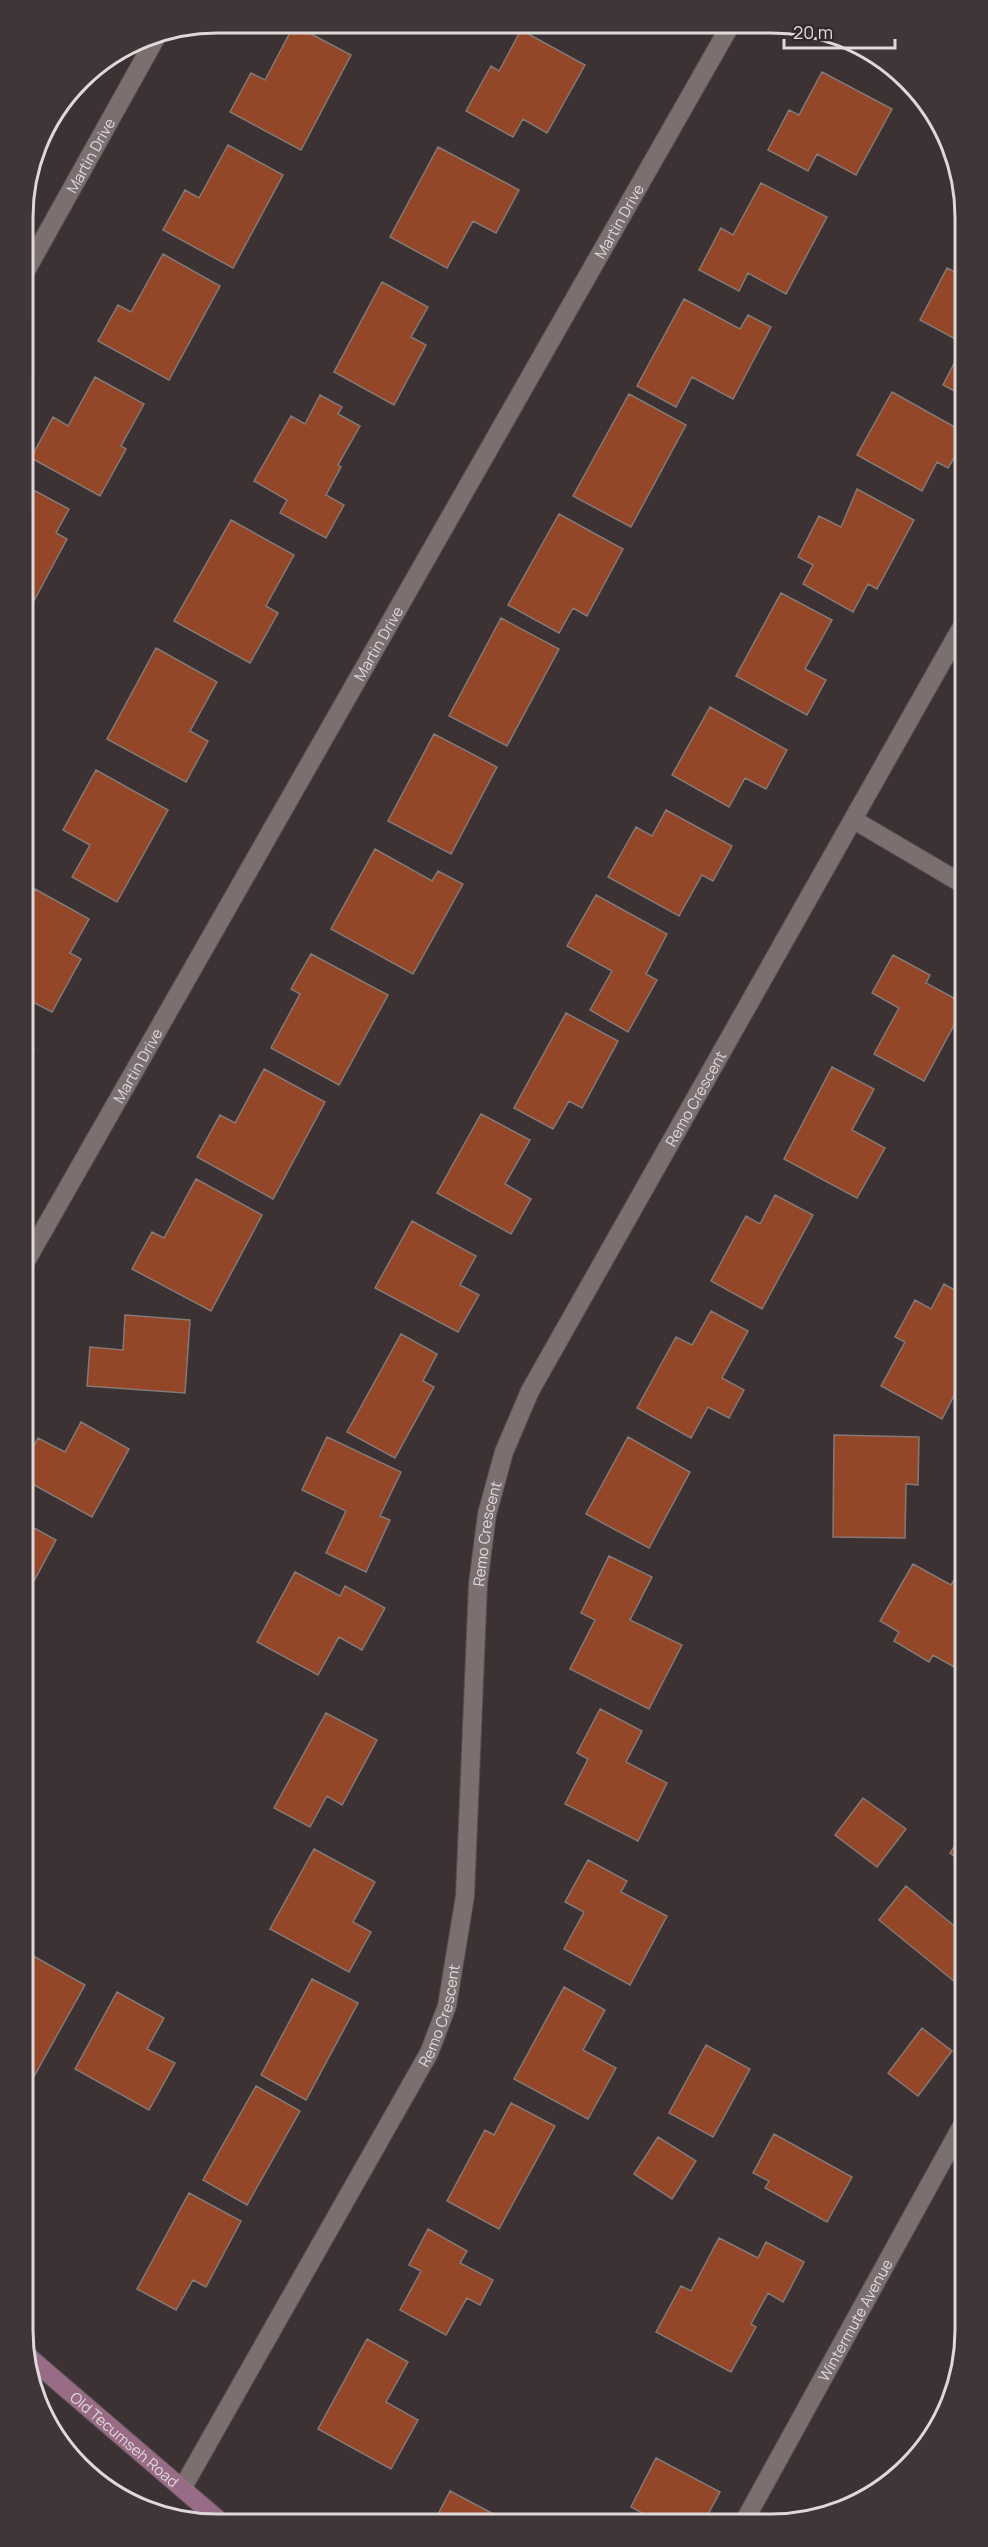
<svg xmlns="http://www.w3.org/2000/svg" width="988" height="2547" font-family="Manrope,sans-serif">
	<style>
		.building { fill: #934628; stroke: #857975; stroke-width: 1.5 }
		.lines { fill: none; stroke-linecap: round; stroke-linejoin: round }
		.street-casing { stroke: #594f50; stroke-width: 20 }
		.secondary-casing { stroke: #594f50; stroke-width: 20 }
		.street { stroke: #7c6f70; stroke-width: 18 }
		.secondary { stroke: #986b86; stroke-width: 18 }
		.labels { text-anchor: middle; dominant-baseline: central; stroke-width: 4.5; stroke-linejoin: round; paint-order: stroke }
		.street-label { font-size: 15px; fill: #e0d9d9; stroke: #332829 }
		.rim { fill: none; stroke: #e0d9d9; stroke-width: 3 }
	</style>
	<rect width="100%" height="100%" fill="#3d3233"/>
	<path class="building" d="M 294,25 L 351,55 L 301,150 L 230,112 L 251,73 L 265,80 Z
		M 592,25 L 611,25 L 607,33 Z
		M 521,30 L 585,65 L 547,133 L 523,119 L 513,137 L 466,111 L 491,66 L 499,71 Z
		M 822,72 L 892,109 L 856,175 L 817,154 L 808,171 L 768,150 L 789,110 L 799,115 Z
		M 228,145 L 283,175 L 233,268 L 163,230 L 185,190 L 199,198 Z
		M 438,147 L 519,190 L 496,233 L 473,221 L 447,268 L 390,237 Z
		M 761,183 L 827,217 L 786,294 L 748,273 L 739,291 L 699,270 L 721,228 L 733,235 Z
		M 163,254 L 220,286 L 169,380 L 98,341 L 118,305 L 131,312 Z
		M 947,268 L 959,274 L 959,341 L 920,320 Z
		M 382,282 L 428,307 L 411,337 L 426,345 L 394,405 L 334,372 Z
		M 684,299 L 740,329 L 748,315 L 771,327 L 733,399 L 692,377 L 676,407 L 637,386 Z
		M 959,354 L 960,394 L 943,385 Z
		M 95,377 L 144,404 L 121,446 L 126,449 L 100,496 L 31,458 L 53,417 L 68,426 Z
		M 892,392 L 960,430 L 960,448 L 948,468 L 937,462 L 922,491 L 857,455 Z
		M 629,394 L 686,425 L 631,527 L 573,496 Z
		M 320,395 L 342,407 L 338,414 L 360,426 L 338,465 L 341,467 L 326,495 L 344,505 L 326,538 L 280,513 L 287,500 L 254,481 L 291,416 L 305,424 Z
		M 24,485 L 69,509 L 56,533 L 67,539 L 29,610 L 24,607 Z
		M 857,489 L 914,520 L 877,589 L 868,584 L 853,612 L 803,584 L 813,565 L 798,557 L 819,516 L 841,527 Z
		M 559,514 L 623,549 L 587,616 L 573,608 L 559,633 L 508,605 Z
		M 231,520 L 294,555 L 266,606 L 278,613 L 250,663 L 174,621 Z
		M 781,593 L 832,620 L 805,669 L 826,680 L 807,715 L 736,676 Z
		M 501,618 L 559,649 L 507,746 L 449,716 Z
		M 156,648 L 217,682 L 190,731 L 208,741 L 186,782 L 107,739 Z
		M 710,707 L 787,750 L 766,789 L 745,778 L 729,807 L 672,775 Z
		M 434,734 L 497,767 L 451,854 L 388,821 Z
		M 96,770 L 168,810 L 117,902 L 72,877 L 90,845 L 63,830 Z
		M 666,810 L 732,846 L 713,881 L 702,875 L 679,916 L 608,877 L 636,827 L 652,836 Z
		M 375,849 L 432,881 L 438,871 L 463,884 L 413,974 L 331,929 Z
		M 35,889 L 89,919 L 70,953 L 81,959 L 52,1012 L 25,998 L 25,907 Z
		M 596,895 L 667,934 L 646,974 L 657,980 L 628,1032 L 590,1010 L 612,971 L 567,946 Z
		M 311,954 L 388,995 L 339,1085 L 271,1048 L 300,994 L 291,989 Z
		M 893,955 L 930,975 L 926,983 L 961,1002 L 961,1012 L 924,1081 L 874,1054 L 899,1008 L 872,993 Z
		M 566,1013 L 618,1041 L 582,1108 L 569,1101 L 553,1129 L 514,1108 Z
		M 25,1044 L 34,1049 L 25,1065 Z
		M 832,1067 L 874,1089 L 852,1130 L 885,1148 L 857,1198 L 784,1159 Z
		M 264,1069 L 325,1102 L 273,1199 L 197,1157 L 220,1115 L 235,1123 Z
		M 481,1114 L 530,1140 L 505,1184 L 531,1199 L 511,1234 L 437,1193 Z
		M 196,1179 L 262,1215 L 211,1311 L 132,1269 L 152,1232 L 164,1238 Z
		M 775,1195 L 813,1215 L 762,1309 L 711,1281 L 746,1216 L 760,1224 Z
		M 412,1221 L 476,1256 L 460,1285 L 479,1295 L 458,1332 L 375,1288 Z
		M 944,1284 L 962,1294 L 962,1380 L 942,1419 L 881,1386 L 905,1342 L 895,1337 L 915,1300 L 931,1309 Z
		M 711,1311 L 748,1331 L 722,1378 L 744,1390 L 729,1418 L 708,1407 L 691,1438 L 637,1408 L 676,1337 L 692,1345 Z
		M 125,1315 L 190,1320 L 185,1393 L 87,1386 L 90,1347 L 123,1350 Z
		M 401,1334 L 437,1354 L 423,1381 L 434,1387 L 395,1458 L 347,1432 Z
		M 81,1422 L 129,1449 L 92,1517 L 27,1481 L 26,1460 L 38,1438 L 65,1452 Z
		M 834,1435 L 919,1437 L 918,1485 L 906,1484 L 905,1538 L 833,1537 Z
		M 327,1437 L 401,1472 L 380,1516 L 390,1520 L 366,1572 L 326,1553 L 346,1511 L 302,1490 Z
		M 628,1437 L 690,1472 L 649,1548 L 586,1514 Z
		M 27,1524 L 56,1540 L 27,1594 Z
		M 609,1556 L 652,1577 L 630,1620 L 682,1645 L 649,1709 L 570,1669 L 595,1620 L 581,1613 Z
		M 913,1564 L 951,1585 L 960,1571 L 963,1573 L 963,1655 L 956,1668 L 933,1655 L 929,1662 L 894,1641 L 899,1632 L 880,1621 Z
		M 295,1572 L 340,1596 L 345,1586 L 385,1608 L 362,1650 L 339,1637 L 318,1675 L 257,1642 Z
		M 600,1709 L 642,1731 L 626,1762 L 667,1783 L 638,1841 L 565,1804 L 588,1759 L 577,1753 Z
		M 326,1713 L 377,1740 L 342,1805 L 327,1796 L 310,1827 L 274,1808 Z
		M 863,1798 L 906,1829 L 877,1867 L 835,1835 Z
		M 964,1832 L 964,1863 L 950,1853 Z
		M 314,1849 L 375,1882 L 353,1922 L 371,1932 L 349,1972 L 270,1929 Z
		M 588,1860 L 627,1881 L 621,1892 L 667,1916 L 630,1985 L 564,1949 L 584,1912 L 565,1902 Z
		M 906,1886 L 964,1934 L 964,1980 L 960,1986 L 879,1920 Z
		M 28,1953 L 85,1985 L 28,2087 Z
		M 312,1979 L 358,2003 L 306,2100 L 261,2075 Z
		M 564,1987 L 605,2010 L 583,2050 L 616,2068 L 588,2119 L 514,2079 Z
		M 117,1992 L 164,2018 L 147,2049 L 175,2063 L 149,2110 L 75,2069 Z
		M 922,2028 L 952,2051 L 918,2096 L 888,2073 Z
		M 706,2045 L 750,2069 L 713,2137 L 669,2113 Z
		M 256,2086 L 300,2111 L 247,2205 L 203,2180 Z
		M 511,2103 L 555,2126 L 499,2229 L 447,2201 L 485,2130 L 494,2135 Z
		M 774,2134 L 852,2177 L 827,2222 L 765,2188 L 769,2181 L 753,2173 Z
		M 658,2137 L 696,2161 L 672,2199 L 634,2174 Z
		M 189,2193 L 241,2221 L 206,2287 L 193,2280 L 176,2310 L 137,2289 Z
		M 428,2229 L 467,2251 L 460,2263 L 493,2280 L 480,2305 L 467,2298 L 446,2335 L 400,2310 L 421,2271 L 409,2265 Z
		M 719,2238 L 758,2258 L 766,2242 L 804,2262 L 783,2302 L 768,2293 L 751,2324 L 756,2327 L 731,2372 L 656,2332 L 681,2286 L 691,2291 Z
		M 367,2339 L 408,2362 L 386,2402 L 418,2420 L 391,2469 L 318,2429 Z
		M 656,2458 L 720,2492 L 706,2518 L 653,2519 L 631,2507 Z
		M 450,2491 L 503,2519 L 435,2520 Z"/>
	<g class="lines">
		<g class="street-casing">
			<g id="street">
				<path id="s1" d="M 23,276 L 158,34"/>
				<path d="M 854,820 L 961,883"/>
				<path id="s2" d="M 26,1261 L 730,26"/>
				<path id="s3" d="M 183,2487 L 429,2053 L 447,2006 L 465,1896 L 478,1584 L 487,1514 L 504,1452 L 530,1391 L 960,630"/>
				<path id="s4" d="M 746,2518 L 964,2122"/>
			</g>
		</g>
		<g class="secondary-casing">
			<g id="secondary">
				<path id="s5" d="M 29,2357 L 220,2521"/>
			</g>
		</g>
		<use href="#street" class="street"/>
		<use href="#secondary" class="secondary"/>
	</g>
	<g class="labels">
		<g class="street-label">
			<text stroke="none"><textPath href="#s1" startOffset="138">Martin Drive</textPath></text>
			<text stroke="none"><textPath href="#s2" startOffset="1197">Martin Drive</textPath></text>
			<text stroke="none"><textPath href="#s2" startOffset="711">Martin Drive</textPath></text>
			<text stroke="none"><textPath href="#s2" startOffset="225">Martin Drive</textPath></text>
			<text stroke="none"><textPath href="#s3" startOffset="1510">Remo Crescent</textPath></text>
			<text stroke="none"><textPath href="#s3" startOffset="1024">Remo Crescent</textPath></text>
			<text stroke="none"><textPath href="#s3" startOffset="538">Remo Crescent</textPath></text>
			<text stroke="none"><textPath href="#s4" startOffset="226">Wintermute Avenue</textPath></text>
			<text stroke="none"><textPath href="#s5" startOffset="126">Old Tecumseh Road</textPath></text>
		</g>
	</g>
	<path d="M0 0H988V2547H0ZM217 33H771A184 184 0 0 1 955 217V2330A184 184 0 0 1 771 2514H217A184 184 0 0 1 33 2330V217A184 184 0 0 1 217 33Z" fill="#413637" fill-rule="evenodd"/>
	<path class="rim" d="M217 33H771A184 184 0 0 1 955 217V2330A184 184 0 0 1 771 2514H217A184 184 0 0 1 33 2330V217A184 184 0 0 1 217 33Z"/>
	<path d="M784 39v9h111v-9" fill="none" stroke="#e0d9d9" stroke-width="3"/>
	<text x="793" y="39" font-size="18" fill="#e0d9d9" stroke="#332829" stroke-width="4.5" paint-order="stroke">20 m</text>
</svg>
